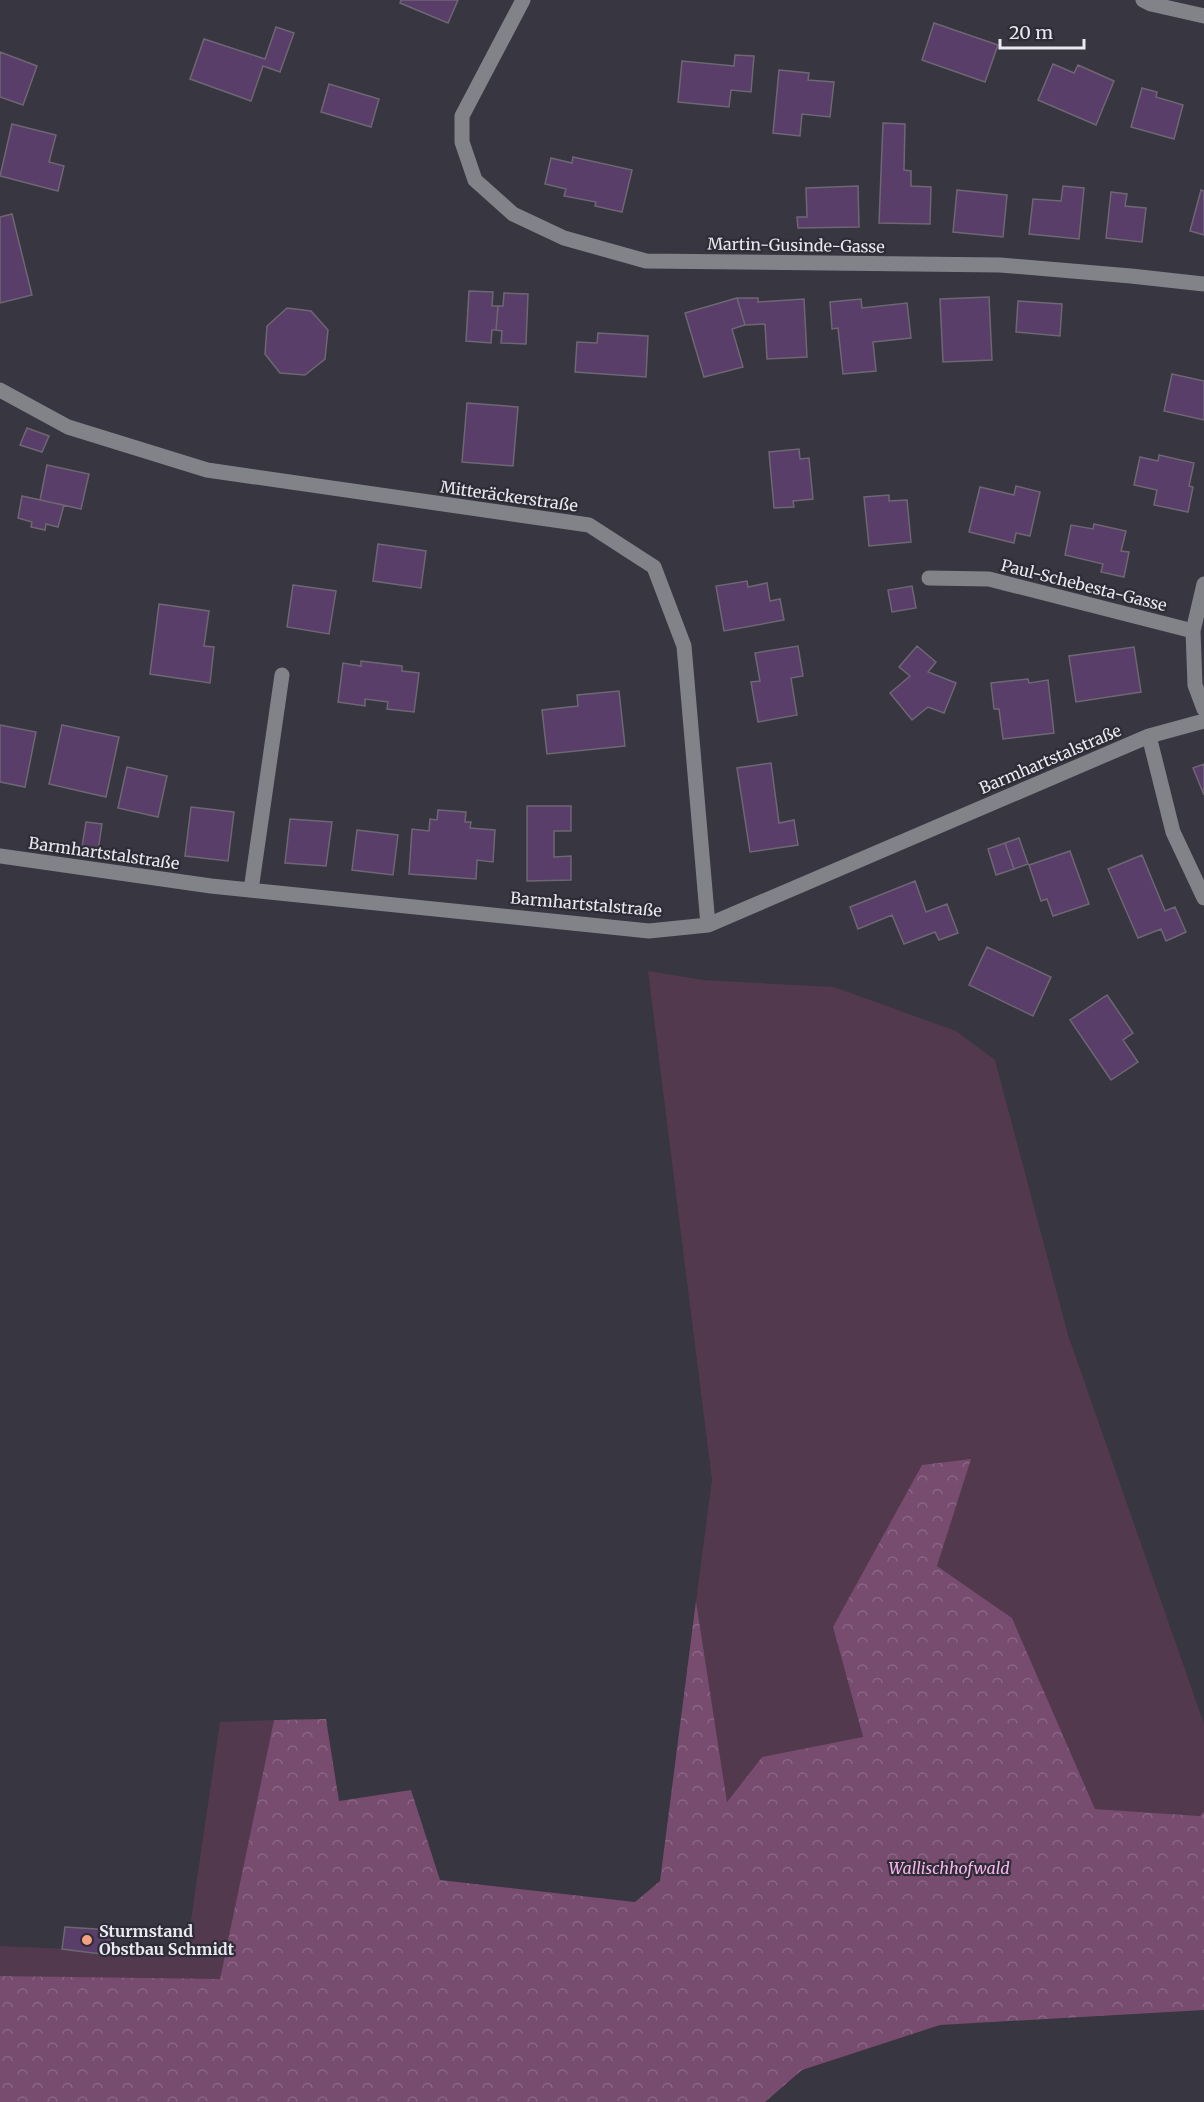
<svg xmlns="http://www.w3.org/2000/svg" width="1204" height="2102" font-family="Merriweather,serif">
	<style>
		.green { fill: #53394e }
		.forest { fill: url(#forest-crowns) }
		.building { fill: #583e68; stroke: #6e6773; stroke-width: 1.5 }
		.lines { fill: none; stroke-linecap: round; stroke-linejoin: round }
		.minor { stroke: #818389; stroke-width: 15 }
		.poi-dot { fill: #f2a081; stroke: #2d2c37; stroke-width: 2 }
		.labels { text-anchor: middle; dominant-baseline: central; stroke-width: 4.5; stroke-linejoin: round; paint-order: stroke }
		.street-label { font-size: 16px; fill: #eae9f1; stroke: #2d2c37 }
		.park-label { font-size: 16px; font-style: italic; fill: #fbb5ec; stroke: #2d2c37 }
		.poi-label { font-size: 16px; font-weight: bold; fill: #eae9f1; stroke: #2d2c37; text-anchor: start }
	</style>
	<defs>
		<pattern id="forest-crowns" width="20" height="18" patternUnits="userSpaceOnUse" patternTransform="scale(1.5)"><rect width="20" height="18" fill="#774c6f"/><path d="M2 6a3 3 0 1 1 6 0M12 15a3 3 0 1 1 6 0" fill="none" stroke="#8a6684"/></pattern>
	</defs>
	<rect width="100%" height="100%" fill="#373641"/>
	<path class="green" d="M 648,971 L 703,980 L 834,987 L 956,1031 L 995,1060 L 1068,1335 L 1204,1724 L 1204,1812 L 1200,1816 L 1095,1809 L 1012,1618 L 937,1566 L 970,1459 L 833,1627 L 863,1738 L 762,1757 L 727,1802 L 696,1601 L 712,1480 Z
		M 274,1720 L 220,1980 L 0,1976 L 0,1946 L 186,1954 L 220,1722 Z"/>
	<path class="forest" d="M 971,1459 L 937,1566 L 1012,1618 L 1095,1809 L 1200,1816 L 1204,1812 L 1204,2010 L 940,2025 L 802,2070 L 765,2102 L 0,2102 L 0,1976 L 220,1979 L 274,1720 L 326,1719 L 339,1801 L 411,1790 L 440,1880 L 635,1902 L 660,1881 L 696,1601 L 727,1802 L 762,1757 L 863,1737 L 833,1627 L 922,1465 Z"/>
	<path class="building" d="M 401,0 L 458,0 L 448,23 L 400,3 Z
		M 934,23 L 998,45 L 985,82 L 922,60 Z
		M 276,27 L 294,33 L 280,72 L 263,66 L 251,101 L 190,79 L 204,39 L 265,59 Z
		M 0,52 L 37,66 L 23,105 L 0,97 Z
		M 735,55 L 754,56 L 751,92 L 731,90 L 729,107 L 678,102 L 682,61 L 734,66 Z
		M 1053,64 L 1074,73 L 1078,65 L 1114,81 L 1096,125 L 1038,100 Z
		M 779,70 L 809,73 L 808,80 L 834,82 L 830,117 L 802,114 L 800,136 L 773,133 Z
		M 329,84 L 379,99 L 371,127 L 321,112 Z
		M 1142,88 L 1157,92 L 1156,97 L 1183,105 L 1174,139 L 1131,127 Z
		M 883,123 L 905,124 L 904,170 L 911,171 L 911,186 L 931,187 L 930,224 L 879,223 Z
		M 12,124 L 56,135 L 49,162 L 64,166 L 58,191 L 0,176 Z
		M 573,157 L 632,170 L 622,212 L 595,206 L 596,202 L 564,196 L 566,189 L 545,184 L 551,158 L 572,163 Z
		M 858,186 L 859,227 L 798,228 L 797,217 L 807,217 L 806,188 Z
		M 1063,186 L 1084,188 L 1079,239 L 1029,234 L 1033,199 L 1061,201 Z
		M 957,190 L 1007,195 L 1003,237 L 953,232 Z
		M 1201,190 L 1204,191 L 1204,235 L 1190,231 Z
		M 1111,192 L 1127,194 L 1125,206 L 1146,208 L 1142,242 L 1106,238 Z
		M 12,214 L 32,295 L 0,303 L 0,217 Z
		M 469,291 L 493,292 L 492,306 L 498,306 L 496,330 L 492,330 L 491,343 L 466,341 Z
		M 504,293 L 528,294 L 526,344 L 501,343 L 502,331 L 496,330 L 498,306 L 503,306 Z
		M 989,297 L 992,360 L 943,362 L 940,299 Z
		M 737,298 L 758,298 L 758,302 L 804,299 L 807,357 L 767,359 L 765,324 L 745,325 Z
		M 737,298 L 745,325 L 732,329 L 743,367 L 704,377 L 685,313 Z
		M 861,299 L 862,308 L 907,303 L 911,338 L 873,342 L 876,371 L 843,374 L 838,328 L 832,329 L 830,302 Z
		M 1018,301 L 1062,304 L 1060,336 L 1016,332 Z
		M 287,308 L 311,311 L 328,330 L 325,359 L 305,375 L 280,373 L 265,354 L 267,326 Z
		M 598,333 L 648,336 L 646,377 L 575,372 L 577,342 L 597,343 Z
		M 1172,374 L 1204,381 L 1204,420 L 1164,411 Z
		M 467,403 L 518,407 L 513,466 L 462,462 Z
		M 27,428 L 49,436 L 42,452 L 20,445 Z
		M 799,449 L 800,459 L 809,458 L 813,499 L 793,501 L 794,507 L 774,508 L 769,452 Z
		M 1159,455 L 1194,463 L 1189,486 L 1193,487 L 1188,512 L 1154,505 L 1157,490 L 1134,485 L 1140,457 L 1158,461 Z
		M 47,465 L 89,474 L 81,509 L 40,500 Z
		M 1016,486 L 1040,492 L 1030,536 L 1016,533 L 1014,543 L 969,532 L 980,487 L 1014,495 Z
		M 889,495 L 889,501 L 907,500 L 911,542 L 869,546 L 864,497 Z
		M 22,496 L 64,505 L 58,527 L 46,524 L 45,530 L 31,527 L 32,522 L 18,518 Z
		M 1094,524 L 1126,531 L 1121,551 L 1129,552 L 1124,577 L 1101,572 L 1103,564 L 1065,555 L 1071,525 L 1093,529 Z
		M 378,544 L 426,551 L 421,588 L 373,581 Z
		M 747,581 L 748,587 L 767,583 L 770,601 L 780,599 L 784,620 L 724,631 L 716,586 Z
		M 293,585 L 336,591 L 329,634 L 287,627 Z
		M 912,586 L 916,608 L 892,612 L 888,590 Z
		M 159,604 L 209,611 L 204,646 L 214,647 L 210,683 L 150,674 Z
		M 798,646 L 803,676 L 791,678 L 797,715 L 758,722 L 751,682 L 760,681 L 755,653 Z
		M 917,646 L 936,662 L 928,672 L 956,683 L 944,713 L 928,707 L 912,720 L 890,693 L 910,676 L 899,667 Z
		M 1134,647 L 1141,692 L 1076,702 L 1069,656 Z
		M 361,661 L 402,666 L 402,671 L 419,673 L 414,712 L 387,709 L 388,702 L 365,699 L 365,706 L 338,702 L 343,663 L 361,666 Z
		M 1028,679 L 1029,683 L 1048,680 L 1054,733 L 1003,739 L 999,709 L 994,709 L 991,683 Z
		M 619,691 L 625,746 L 547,754 L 542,710 L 578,706 L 577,695 Z
		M 0,725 L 36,732 L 25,787 L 0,782 Z
		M 62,725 L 119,737 L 106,797 L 49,784 Z
		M 771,763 L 779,823 L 794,820 L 798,845 L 750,852 L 737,768 Z
		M 1204,764 L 1204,795 L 1193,768 Z
		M 127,767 L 167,776 L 158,817 L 118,808 Z
		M 527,806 L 571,806 L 571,831 L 554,831 L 554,857 L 571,856 L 571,880 L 527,881 Z
		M 191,807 L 234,812 L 228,861 L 185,856 Z
		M 438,810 L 466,812 L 465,822 L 471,822 L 470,828 L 495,830 L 493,862 L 477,860 L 476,879 L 409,874 L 412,829 L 429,831 L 430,819 L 437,820 Z
		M 290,819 L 332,822 L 326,866 L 285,863 Z
		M 86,822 L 102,824 L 98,850 L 82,847 Z
		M 357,830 L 398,835 L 393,875 L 352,870 Z
		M 1019,838 L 1028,864 L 1014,869 L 1005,843 Z
		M 1005,843 L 1014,869 L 996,875 L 988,849 Z
		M 1070,851 L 1089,904 L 1053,916 L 1047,899 L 1041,901 L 1029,865 Z
		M 1142,855 L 1165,911 L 1175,907 L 1186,932 L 1166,941 L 1161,929 L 1138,938 L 1108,869 Z
		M 915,881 L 926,912 L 947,904 L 958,933 L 939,940 L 935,932 L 904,944 L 892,915 L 858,929 L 850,907 Z
		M 987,947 L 1051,977 L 1033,1016 L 969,985 Z
		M 1107,995 L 1133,1033 L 1123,1040 L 1138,1062 L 1111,1080 L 1070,1020 Z
		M 65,1927 L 111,1930 L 109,1955 L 62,1949 Z"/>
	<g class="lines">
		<path class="minor" d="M 523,0 L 462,116 L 462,142 L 475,180 L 513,214 L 564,238 L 646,261 L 1000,265 L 1131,276 L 1204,284
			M 1143,0 L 1151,4 L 1204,16
			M 0,390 L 68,427 L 207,470 L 589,525 L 654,567 L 684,646 L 708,925
			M 929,578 L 989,579 L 1193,631
			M 1204,584 L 1193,631 L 1195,685 L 1204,709
			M 1149,736 L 1173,832 L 1204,898
			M 0,856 L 211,886 L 649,931 L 708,925 L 1149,736 L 1204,721
			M 251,890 L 282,675"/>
	</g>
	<circle class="poi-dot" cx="87" cy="1940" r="6"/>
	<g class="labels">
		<g class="street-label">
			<text transform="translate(796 245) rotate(1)">Martin-Gusinde-Gasse</text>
			<text transform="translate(509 496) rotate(8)">Mitteräckerstraße</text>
			<text transform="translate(1084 585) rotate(14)">Paul-Schebesta-Gasse</text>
			<text transform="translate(1050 759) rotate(-23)">Barmhartstalstraße</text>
			<text transform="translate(104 853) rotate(8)">Barmhartstalstraße</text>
			<text transform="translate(586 904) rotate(5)">Barmhartstalstraße</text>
		</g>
		<g class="park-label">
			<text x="949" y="1868">Wallischhofwald</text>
		</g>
		<g class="poi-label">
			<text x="99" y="1931">Sturmstand<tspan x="99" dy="18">Obstbau Schmidt</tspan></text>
		</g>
	</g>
	<path d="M1000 39v9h84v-9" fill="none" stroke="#eae9f1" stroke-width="3"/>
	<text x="1009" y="39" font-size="18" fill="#eae9f1" stroke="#2d2c37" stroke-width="4.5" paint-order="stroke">20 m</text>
</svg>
